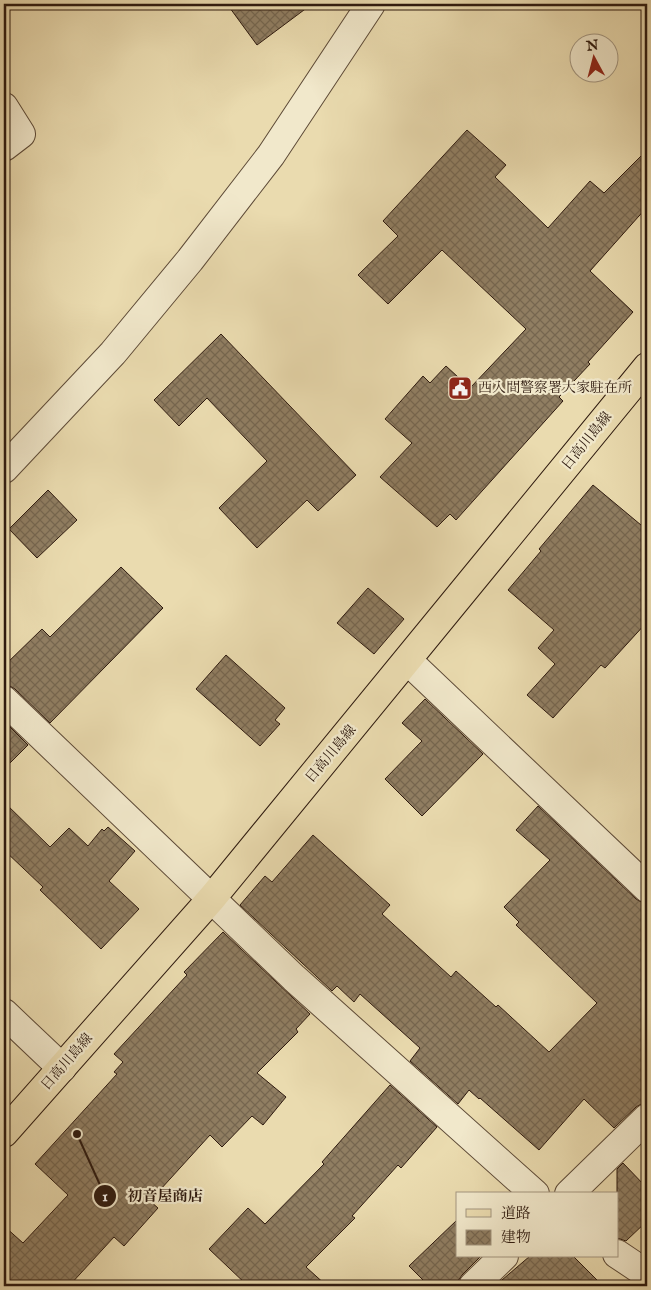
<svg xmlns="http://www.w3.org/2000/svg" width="651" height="1290" font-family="'IM FELL English','Noto Serif JP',serif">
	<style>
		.building { fill: url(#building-cross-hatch); stroke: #2e1a0f }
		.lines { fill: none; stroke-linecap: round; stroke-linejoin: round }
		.minor-casing { stroke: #5d4a37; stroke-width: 30 }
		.major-casing { stroke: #2e1a0f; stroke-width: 30 }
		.minor { stroke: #f1e8cb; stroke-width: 28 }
		.major { stroke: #eadbaf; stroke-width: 28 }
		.labels { text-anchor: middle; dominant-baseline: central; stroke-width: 4.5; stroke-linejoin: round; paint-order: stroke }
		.poi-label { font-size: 14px; fill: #2e1a0f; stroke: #f1e8cb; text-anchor: start }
		.street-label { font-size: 14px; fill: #2e1a0f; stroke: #f1e8cb }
		.leader { fill: none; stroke: #2e1a0f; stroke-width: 2 }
		.callout-dot { fill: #2e1a0f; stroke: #f1e8cb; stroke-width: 2 }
		.mark-label { font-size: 15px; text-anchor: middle; font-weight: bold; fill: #fff }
		.callout-label { font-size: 15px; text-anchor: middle; font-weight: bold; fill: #2e1a0f; stroke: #f1e8cb; stroke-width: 4.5; stroke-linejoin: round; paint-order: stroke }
	</style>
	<defs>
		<pattern id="building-cross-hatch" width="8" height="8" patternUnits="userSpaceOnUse" patternTransform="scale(1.25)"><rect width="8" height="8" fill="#907e62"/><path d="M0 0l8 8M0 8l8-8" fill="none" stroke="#76664f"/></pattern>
	</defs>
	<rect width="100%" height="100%" fill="#eadbaf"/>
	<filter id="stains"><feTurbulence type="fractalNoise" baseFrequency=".004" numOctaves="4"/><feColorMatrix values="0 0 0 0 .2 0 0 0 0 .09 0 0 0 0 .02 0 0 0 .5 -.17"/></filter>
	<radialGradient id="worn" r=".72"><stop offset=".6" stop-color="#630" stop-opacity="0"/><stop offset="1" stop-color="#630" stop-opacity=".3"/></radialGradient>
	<path class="building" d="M 227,4 L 312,4 L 257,45 Z
		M 467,130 L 506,165 L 495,177 L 548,228 L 590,181 L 604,193 L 647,150 L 647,207 L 590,271 L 633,312 L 588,362 L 590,364 L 559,397 L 563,401 L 456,520 L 450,514 L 437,527 L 380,477 L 412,443 L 385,419 L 423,376 L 430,383 L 446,366 L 470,388 L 526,329 L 442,250 L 388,304 L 358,275 L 398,236 L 383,221 Z
		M 221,334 L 356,475 L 318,511 L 307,500 L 257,548 L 219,508 L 267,461 L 207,398 L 179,426 L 154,400 Z
		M 593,485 L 647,530 L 647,622 L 605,668 L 601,665 L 553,718 L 527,695 L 555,664 L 538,648 L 554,630 L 508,590 L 541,551 L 539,549 Z
		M 48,490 L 77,520 L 37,558 L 9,529 Z
		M 121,567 L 163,608 L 50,723 L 15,689 L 8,685 L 4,685 L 4,666 L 42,629 L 50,637 Z
		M 368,588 L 404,619 L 374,654 L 337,623 Z
		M 226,655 L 285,708 L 275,720 L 280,724 L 260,746 L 196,689 Z
		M 425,699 L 483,754 L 422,816 L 385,779 L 422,741 L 402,723 Z
		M 4,721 L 28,745 L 4,769 Z
		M 4,802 L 50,847 L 69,828 L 88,846 L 102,829 L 104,831 L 108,827 L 135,851 L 109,881 L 139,909 L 101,949 L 40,890 L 43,887 L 4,850 Z
		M 538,806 L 636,899 L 643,903 L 647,903 L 647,1103 L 643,1103 L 636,1107 L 614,1128 L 584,1099 L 539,1150 L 480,1098 L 479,1099 L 469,1090 L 458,1104 L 410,1061 L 420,1048 L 360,994 L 354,1002 L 337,986 L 332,991 L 240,905 L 265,876 L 272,882 L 313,835 L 390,905 L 382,914 L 451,977 L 456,971 L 496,1007 L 498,1005 L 549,1052 L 597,1003 L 516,925 L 519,922 L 504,907 L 550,860 L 516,830 Z
		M 223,932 L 310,1014 L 296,1029 L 298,1032 L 257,1073 L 286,1097 L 263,1125 L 252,1116 L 222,1147 L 210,1135 L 150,1201 L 158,1208 L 124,1246 L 114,1237 L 69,1286 L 4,1286 L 4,1226 L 23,1243 L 68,1195 L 35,1164 L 117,1074 L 114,1072 L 123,1062 L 114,1054 L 187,975 L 184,972 Z
		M 390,1085 L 437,1127 L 401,1168 L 398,1165 L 352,1216 L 355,1218 L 306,1267 L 327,1286 L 248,1286 L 209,1249 L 248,1208 L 265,1224 L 324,1164 L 322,1162 Z
		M 623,1163 L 647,1188 L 647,1221 L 626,1241 L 617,1238 L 617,1169 Z
		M 457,1220 L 457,1256 L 481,1256 L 462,1275 L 458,1281 L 458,1286 L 429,1286 L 409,1266 Z
		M 530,1256 L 573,1256 L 603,1286 L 495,1286 Z"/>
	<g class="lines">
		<g class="minor-casing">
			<path id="minor" d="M 4,107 L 21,134 L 4,147
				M 4,469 L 113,353 L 190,260 L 271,155 L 371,4
				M 408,661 L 647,888
				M 4,700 L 294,978 L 535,1194
				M 4,1013 L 62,1068
				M 569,1194 L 647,1118
				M 617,1254 L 647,1274
				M 473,1286 L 504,1256"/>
		</g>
		<g class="major-casing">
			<path id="major" d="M 4,1133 L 212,898 L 647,367"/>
		</g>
		<use href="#minor" class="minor"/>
		<use href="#major" class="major"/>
	</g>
	<defs>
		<g id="civic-square" transform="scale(1.25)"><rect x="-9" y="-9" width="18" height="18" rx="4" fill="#8f2418" stroke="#f1e8cb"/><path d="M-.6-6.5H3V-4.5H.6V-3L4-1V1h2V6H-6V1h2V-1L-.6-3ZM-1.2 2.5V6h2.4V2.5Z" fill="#fff"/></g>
	</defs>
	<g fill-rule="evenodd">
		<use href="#civic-square" x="460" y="388"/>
	</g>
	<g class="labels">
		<g class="poi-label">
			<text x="478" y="388">西入間警察署大家駐在所</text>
		</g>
		<g class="street-label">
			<text transform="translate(587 441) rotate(-51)">日高川島線</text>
			<text transform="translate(331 754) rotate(-50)">日高川島線</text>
			<text transform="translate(67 1062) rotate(-49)">日高川島線</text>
		</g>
	</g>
	<path class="leader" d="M77 1134L105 1196"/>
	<g class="callout-dot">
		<circle cx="77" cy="1134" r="5"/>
		<circle cx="105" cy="1196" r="12"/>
	</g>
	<g class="mark-label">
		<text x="105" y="1201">1</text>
	</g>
	<g class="callout-label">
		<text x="165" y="1201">初音屋商店</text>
	</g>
	<rect width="651" height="1290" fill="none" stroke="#eadbaf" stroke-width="20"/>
	<rect x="5" y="5" width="641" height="1280" fill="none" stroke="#2e1a0f" stroke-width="2.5"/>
	<rect x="10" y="10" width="631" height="1270" fill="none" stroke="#2e1a0f"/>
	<rect x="456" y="1192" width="162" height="65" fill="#f1e8cb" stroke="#a39680"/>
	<rect x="466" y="1209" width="25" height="8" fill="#eadbaf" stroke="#a39680"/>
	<text x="501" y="1218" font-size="15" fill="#2e1a0f">道路</text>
	<rect x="466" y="1230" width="25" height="15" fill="url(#building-cross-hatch)" stroke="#a39680"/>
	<text x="501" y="1242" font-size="15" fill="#2e1a0f">建物</text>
	<g transform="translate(594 58) rotate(353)"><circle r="24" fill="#f1e8cb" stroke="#a39680"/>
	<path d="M0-4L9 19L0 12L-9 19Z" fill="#8f2418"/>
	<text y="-8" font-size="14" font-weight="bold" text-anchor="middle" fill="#2e1a0f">N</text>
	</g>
	<rect width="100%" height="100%" filter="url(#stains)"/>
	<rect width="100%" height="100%" fill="url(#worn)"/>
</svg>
